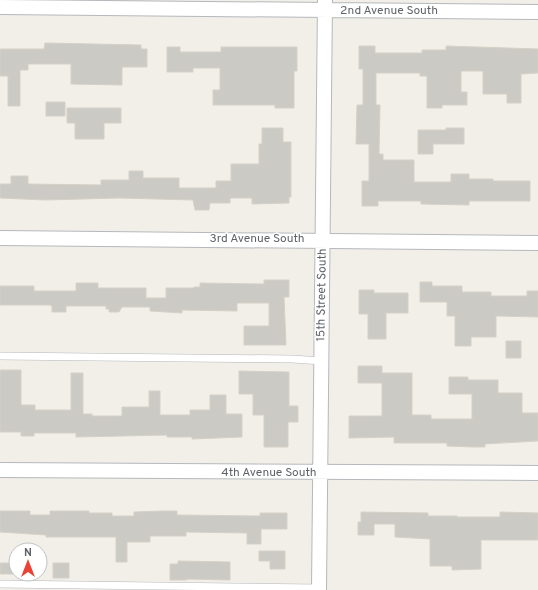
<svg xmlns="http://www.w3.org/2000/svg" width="538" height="590" font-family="Overpass,sans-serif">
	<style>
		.building { fill: #cccac5; stroke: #d6d1c6 }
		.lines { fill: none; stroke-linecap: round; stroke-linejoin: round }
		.lane-casing { stroke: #b5b8bc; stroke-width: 8 }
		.street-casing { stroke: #b5b8bc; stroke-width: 16 }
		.lane { stroke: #fff; stroke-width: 7 }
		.street { stroke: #fff; stroke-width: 14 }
		.labels { text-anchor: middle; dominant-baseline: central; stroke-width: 3; stroke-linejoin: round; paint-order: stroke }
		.street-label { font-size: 12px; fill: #5f6368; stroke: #fff }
	</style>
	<rect width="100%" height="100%" fill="#f1efe8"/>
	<path class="building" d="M 45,43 L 141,45 L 141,49 L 147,49 L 147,67 L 122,67 L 122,85 L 71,84 L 71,64 L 28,64 L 28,70 L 20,70 L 20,106 L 8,106 L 8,76 L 0,76 L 0,49 L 44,49 Z
		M 359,46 L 375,46 L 375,53 L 422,53 L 422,50 L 446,50 L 446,46 L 538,49 L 538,73 L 521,74 L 521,103 L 507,103 L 507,94 L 483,94 L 483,71 L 461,71 L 461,92 L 467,92 L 467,105 L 442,105 L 442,108 L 427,108 L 427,76 L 420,76 L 420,73 L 376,73 L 376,105 L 380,105 L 379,154 L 383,154 L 383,160 L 414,160 L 414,182 L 451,182 L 451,174 L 469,174 L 469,179 L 493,179 L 493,181 L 530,181 L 530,201 L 469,201 L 469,205 L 421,204 L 421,201 L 378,201 L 378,206 L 362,206 L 362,181 L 369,181 L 369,144 L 356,144 L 357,105 L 363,105 L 363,69 L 359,69 Z
		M 167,47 L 180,47 L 180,52 L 221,52 L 221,47 L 297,47 L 297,71 L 294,71 L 294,108 L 275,108 L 275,105 L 213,105 L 213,90 L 220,90 L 220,68 L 193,68 L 193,72 L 167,72 Z
		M 46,102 L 65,102 L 65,116 L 46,116 Z
		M 67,108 L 121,108 L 121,123 L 104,123 L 104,139 L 75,139 L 75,123 L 67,123 Z
		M 262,128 L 283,128 L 283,142 L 291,142 L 291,197 L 289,197 L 289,203 L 252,204 L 252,198 L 231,198 L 230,199 L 230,203 L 210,203 L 209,210 L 195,210 L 193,200 L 119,198 L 45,200 L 0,198 L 0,184 L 11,184 L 11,176 L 28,176 L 28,184 L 101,185 L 101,180 L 129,180 L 129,171 L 143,171 L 143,178 L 179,178 L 179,188 L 216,188 L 216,181 L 231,181 L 231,164 L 259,164 L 259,144 L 262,144 Z
		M 446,128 L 464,128 L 464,144 L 433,144 L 433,154 L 418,154 L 418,130 L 446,130 Z
		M 264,280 L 289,280 L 289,297 L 284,297 L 286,345 L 244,345 L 244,326 L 269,326 L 269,303 L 237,303 L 237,311 L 182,310 L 182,313 L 150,311 L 150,307 L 122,307 L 119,312 L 109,312 L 109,309 L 106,309 L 106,306 L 66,306 L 66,312 L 52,312 L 52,306 L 50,305 L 0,305 L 0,286 L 34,286 L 34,291 L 76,291 L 76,283 L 98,283 L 98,288 L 146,288 L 146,298 L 166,298 L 166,288 L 194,288 L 194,287 L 200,287 L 200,283 L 264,284 Z
		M 420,282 L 432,282 L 432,286 L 462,286 L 462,292 L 491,292 L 491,296 L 527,296 L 527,291 L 538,291 L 538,317 L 496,316 L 496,337 L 471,337 L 471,346 L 455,346 L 455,316 L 447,316 L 447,302 L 420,302 Z
		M 359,290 L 374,290 L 374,293 L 408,293 L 408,313 L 386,313 L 386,339 L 368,339 L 368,314 L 359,314 Z
		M 506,341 L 521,341 L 521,358 L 506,358 Z
		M 358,366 L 382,366 L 382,373 L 412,373 L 412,415 L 431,415 L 431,419 L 472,419 L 472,394 L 449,394 L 449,377 L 468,377 L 468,380 L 498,380 L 498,393 L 522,393 L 522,413 L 538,413 L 538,441 L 485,444 L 485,447 L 473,447 L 447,446 L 447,443 L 394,443 L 394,437 L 349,438 L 349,416 L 382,416 L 382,383 L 358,383 Z
		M 0,370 L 21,370 L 21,405 L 35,405 L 35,410 L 71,410 L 71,373 L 83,373 L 83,414 L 92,414 L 92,416 L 122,416 L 122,407 L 149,407 L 149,391 L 160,391 L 160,415 L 190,415 L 190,410 L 210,410 L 210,395 L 226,395 L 226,414 L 242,414 L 242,437 L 192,439 L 192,437 L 167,437 L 167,435 L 76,437 L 76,433 L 34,433 L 34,436 L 21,436 L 21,432 L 0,432 Z
		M 239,371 L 289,372 L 289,406 L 298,406 L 298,422 L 288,422 L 288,447 L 264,447 L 264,415 L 253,415 L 253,394 L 239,394 Z
		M 0,511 L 30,511 L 30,515 L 50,515 L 50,511 L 89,511 L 89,513 L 112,513 L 112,516 L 134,516 L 134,512 L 163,511 L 177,511 L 177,515 L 260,516 L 260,513 L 287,513 L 287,529 L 261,529 L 261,544 L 247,544 L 247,533 L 186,532 L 186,536 L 150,536 L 150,542 L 127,542 L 127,562 L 116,562 L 116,537 L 46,537 L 46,535 L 0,532 Z
		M 361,512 L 428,513 L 428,516 L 457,516 L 457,517 L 500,517 L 500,512 L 538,513 L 538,540 L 481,540 L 481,569 L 452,570 L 452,566 L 430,566 L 430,539 L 395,537 L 395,524 L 374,524 L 374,535 L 358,535 L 358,522 L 361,522 Z
		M 259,551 L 285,551 L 285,569 L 270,569 L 270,561 L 259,561 Z
		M 178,561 L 230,562 L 230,580 L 187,579 L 187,580 L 170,580 L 170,564 L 178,564 Z
		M 0,563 L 16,563 L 16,574 L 0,574 Z
		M 53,563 L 69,563 L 69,578 L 53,578 Z"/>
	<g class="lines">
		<g class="lane-casing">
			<path id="lane" d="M 0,356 L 292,359 L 322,361
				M 0,584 L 319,588"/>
		</g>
		<g class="street-casing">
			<path id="street" d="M 0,7 L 538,12
				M 0,238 L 538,243
				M 0,470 L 538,473
				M 319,590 L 325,0"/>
		</g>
		<use href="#lane" class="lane"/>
		<use href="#street" class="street"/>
	</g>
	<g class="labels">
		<g class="street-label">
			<text x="389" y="11">2nd Avenue South</text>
			<text x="257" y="239">3rd Avenue South</text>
			<text transform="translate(322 295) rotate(-89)">15th Street South</text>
			<text x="269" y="473">4th Avenue South</text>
		</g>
	</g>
	<g transform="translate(28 562)"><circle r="19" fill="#ffffff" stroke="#bfc1c3"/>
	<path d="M0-3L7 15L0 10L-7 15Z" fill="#ea4335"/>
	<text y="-6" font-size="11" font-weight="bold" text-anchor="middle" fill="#5f6368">N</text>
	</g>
</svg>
